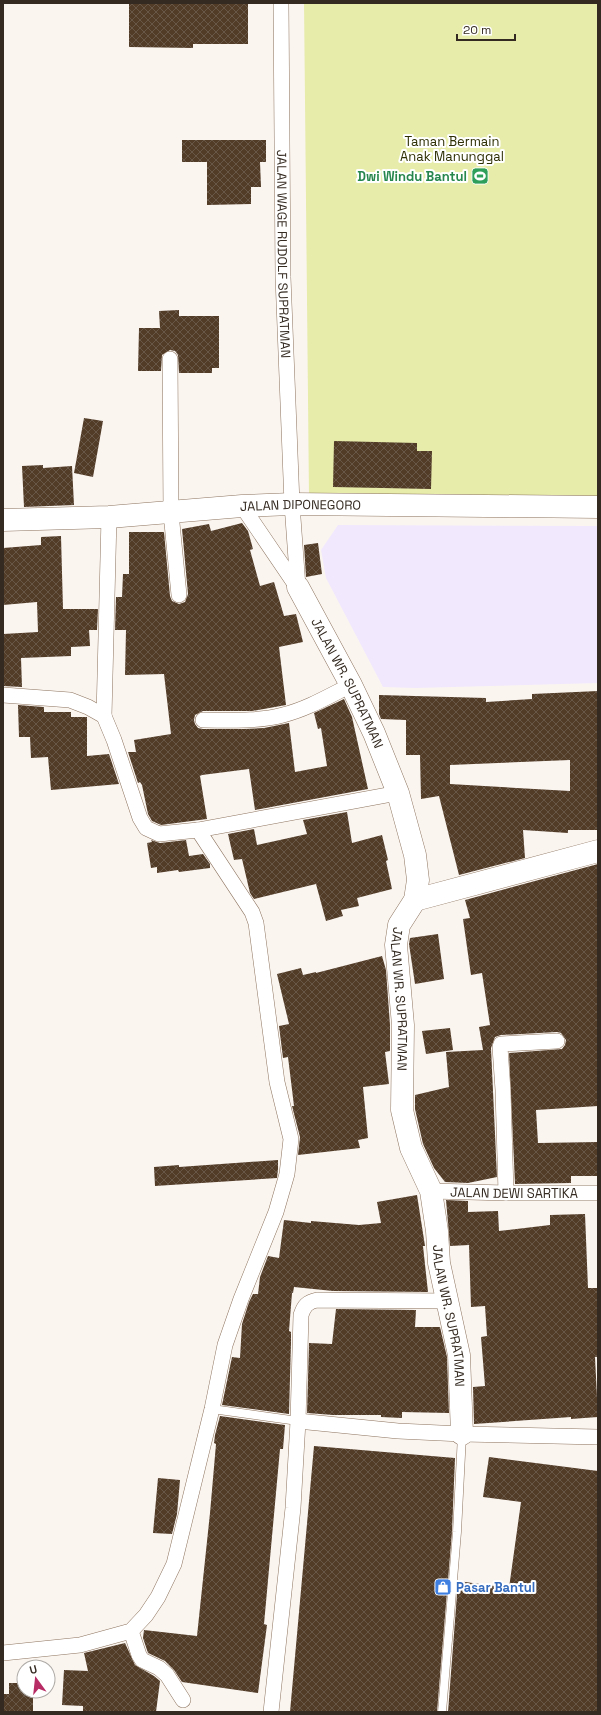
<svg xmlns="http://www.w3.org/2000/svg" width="601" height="1715" font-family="'Space Grotesk',sans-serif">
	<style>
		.industrial { fill: #f1e8fd }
		.green { fill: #e7ecab }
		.building { fill: url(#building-cross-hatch); fill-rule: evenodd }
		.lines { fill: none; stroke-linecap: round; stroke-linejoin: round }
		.lane-casing { stroke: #8d745f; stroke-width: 9 }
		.street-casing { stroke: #8d745f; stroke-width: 16 }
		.secondary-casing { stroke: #8d745f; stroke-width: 23 }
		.lane { stroke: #fff; stroke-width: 8 }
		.street { stroke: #fff; stroke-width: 15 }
		.secondary { stroke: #fff; stroke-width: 22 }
		.labels { text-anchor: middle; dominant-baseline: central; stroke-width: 4; stroke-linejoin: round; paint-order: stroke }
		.park-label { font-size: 13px; fill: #2d2e03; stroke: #fff }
		.leisure-label { font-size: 13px; font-weight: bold; fill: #27864d; stroke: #fff; text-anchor: end }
		.street-label { font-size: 13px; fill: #342a21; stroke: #fff }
		.shop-label { font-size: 13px; font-weight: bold; fill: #366cbe; stroke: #fff; text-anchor: start }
	</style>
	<defs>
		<pattern id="building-cross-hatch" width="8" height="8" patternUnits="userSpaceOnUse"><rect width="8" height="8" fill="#523c28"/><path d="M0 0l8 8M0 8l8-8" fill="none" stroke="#685646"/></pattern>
	</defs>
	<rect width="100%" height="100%" fill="#fbf5f0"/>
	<path class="industrial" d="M 338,525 L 598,526 L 598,683 L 415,688 L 383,687 L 326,578 L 321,550 Z"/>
	<path class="green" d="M 304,3 L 598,3 L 598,506 L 309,499 Z"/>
	<path class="building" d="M 129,3 L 248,3 L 248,44 L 193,44 L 193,48 L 129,47 Z
		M 182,140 L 266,140 L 266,162 L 260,162 L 261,187 L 251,187 L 251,204 L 207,205 L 207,162 L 182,162 Z
		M 179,310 L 179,316 L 219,316 L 219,368 L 212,368 L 212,373 L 179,373 L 178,355 L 175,351 L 170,350 L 162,355 L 161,371 L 138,371 L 139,328 L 160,328 L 159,311 Z
		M 84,418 L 103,421 L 93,477 L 74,473 Z
		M 334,441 L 417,443 L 417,451 L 432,451 L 431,489 L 333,487 Z
		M 43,465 L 43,468 L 72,466 L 74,505 L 24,507 L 22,466 Z
		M 242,523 L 248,531 L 253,549 L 250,550 L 260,586 L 274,582 L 284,616 L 296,614 L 303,642 L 279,647 L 286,705 L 252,711 L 203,711 L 195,715 L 194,720 L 195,724 L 198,728 L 203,729 L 243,729 L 264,728 L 289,723 L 295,772 L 327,766 L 321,728 L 318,729 L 314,713 L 344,699 L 352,717 L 368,789 L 255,810 L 249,769 L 202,775 L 200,776 L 207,819 L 161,825 L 152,821 L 148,814 L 142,785 L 140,782 L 138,783 L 128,752 L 136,752 L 134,740 L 171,734 L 164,674 L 125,675 L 126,630 L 115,630 L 116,597 L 122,597 L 123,574 L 129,574 L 129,532 L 164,532 L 170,596 L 172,601 L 179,604 L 185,602 L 188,594 L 182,529 L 209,524 L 211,531 Z
		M 61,536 L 63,609 L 98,609 L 97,630 L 89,630 L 90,646 L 71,647 L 71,656 L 21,658 L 22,687 L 3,686 L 3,634 L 38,632 L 37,602 L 3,605 L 3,548 L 41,545 L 41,537 Z
		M 318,543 L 322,574 L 306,577 L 304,545 Z
		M 598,691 L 597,830 L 568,830 L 568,833 L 523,830 L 525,858 L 459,875 L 439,796 L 421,799 L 420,755 L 406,755 L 406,720 L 381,719 L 379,714 L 379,695 L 486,698 L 486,702 L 532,699 L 532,694 ZM 570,760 L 570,791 L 450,784 L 450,765 Z
		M 18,705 L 44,707 L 44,712 L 71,712 L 71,717 L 87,717 L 87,756 L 109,754 L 119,784 L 51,790 L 48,757 L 31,758 L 30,737 L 19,737 Z
		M 347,812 L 352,843 L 382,835 L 388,860 L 386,861 L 392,889 L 357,898 L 359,906 L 341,910 L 343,916 L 326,921 L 316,884 L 254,899 L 250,893 L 242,859 L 234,860 L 228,834 L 254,829 L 257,845 L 307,834 L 303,820 Z
		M 151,840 L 160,843 L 186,840 L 189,856 L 203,854 L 210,864 L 210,868 L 179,872 L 178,870 L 157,873 L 157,867 L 151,868 L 147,843 L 152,842 Z
		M 598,864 L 598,1106 L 536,1110 L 538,1143 L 598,1142 L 598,1176 L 571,1176 L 571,1183 L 515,1184 L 509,1053 L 562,1049 L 565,1045 L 566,1040 L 561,1033 L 557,1032 L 501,1035 L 495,1037 L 491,1048 L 497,1177 L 468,1183 L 445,1182 L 434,1168 L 423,1144 L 415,1109 L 415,1095 L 449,1087 L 446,1052 L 483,1050 L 479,1027 L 490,1025 L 482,973 L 471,975 L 463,919 L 470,918 L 465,900 Z
		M 438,934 L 444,979 L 415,984 L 409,944 L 410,938 Z
		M 382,956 L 386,970 L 390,1025 L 390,1051 L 385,1052 L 389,1084 L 363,1087 L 368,1138 L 358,1140 L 360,1148 L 298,1155 L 300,1137 L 292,1106 L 294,1106 L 288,1057 L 283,1058 L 279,1026 L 289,1024 L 277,974 L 301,968 L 303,975 L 316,972 L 316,973 Z
		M 450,1028 L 453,1050 L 426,1054 L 422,1031 Z
		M 278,1160 L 278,1169 L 277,1178 L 155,1186 L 154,1167 L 179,1165 L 179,1167 Z
		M 417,1195 L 425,1246 L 423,1246 L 428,1292 L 333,1291 L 294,1287 L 293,1293 L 292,1293 L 289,1331 L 291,1332 L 291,1342 L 289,1414 L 222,1405 L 232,1357 L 240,1358 L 242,1324 L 249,1302 L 253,1294 L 258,1294 L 260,1277 L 268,1256 L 279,1258 L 284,1220 L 311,1223 L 311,1221 L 359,1225 L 381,1223 L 377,1202 Z
		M 446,1200 L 468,1201 L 468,1212 L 498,1211 L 499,1231 L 550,1225 L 550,1215 L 585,1214 L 588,1288 L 598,1288 L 598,1357 L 595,1357 L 598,1417 L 571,1419 L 571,1417 L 474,1424 L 473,1387 L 485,1386 L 481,1337 L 487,1336 L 485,1306 L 471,1307 L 469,1245 L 450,1246 Z
		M 336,1309 L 416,1310 L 415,1327 L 440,1327 L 447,1357 L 449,1413 L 402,1412 L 402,1418 L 381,1417 L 381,1415 L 333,1415 L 307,1413 L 309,1343 L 332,1344 Z
		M 220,1416 L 285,1425 L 283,1449 L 280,1449 L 264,1624 L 267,1625 L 258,1693 L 182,1682 L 174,1670 L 165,1661 L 148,1653 L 143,1638 L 144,1630 L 197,1636 L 210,1513 L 216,1444 L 214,1443 L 215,1435 Z
		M 314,1446 L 455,1458 L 452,1532 L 437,1712 L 290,1712 Z
		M 489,1457 L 598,1471 L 598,1712 L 448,1712 L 458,1581 L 509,1588 L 521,1502 L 483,1497 Z
		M 158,1478 L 180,1480 L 177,1514 L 172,1534 L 153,1533 Z
		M 125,1643 L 135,1665 L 154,1676 L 160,1681 L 156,1712 L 83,1712 L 83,1706 L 62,1705 L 64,1670 L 88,1671 L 84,1653 Z
		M 9,1683 L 24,1683 L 24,1691 L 33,1691 L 33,1711 L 3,1711 L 3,1694 L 9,1694 Z"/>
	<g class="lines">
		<g class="lane-casing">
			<path id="lane" d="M 212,1409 L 298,1421
				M 442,1712 L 457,1532 L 462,1435"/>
		</g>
		<g class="street-casing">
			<g id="street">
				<path id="s1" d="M 281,3 L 283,277 L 292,504 L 298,587"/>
				<path d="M 170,359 L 171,513 L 179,595"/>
				<path d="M 242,506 L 297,587"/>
				<path d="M 3,695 L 70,700 L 88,707 L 104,716 L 114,740 L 140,818 L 146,828 L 159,834 L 198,830 L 398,793"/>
				<path d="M 104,716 L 109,517"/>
				<path d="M 203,720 C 229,720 257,722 283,715 C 307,709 329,696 351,685"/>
				<path id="s2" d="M 431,1191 L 506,1193 L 598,1193"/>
				<path d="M 506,1193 L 503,1090 L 500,1047 L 501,1044 L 557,1041"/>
				<path d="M 298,1421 L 398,1431 L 462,1434 L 598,1437"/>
				<path d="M 131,1631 L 139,1655 L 142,1660 L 159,1668 L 167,1675 L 183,1700"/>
				<path d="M 3,1653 L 80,1645 L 131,1631 L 146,1615 L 158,1597 L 174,1564 L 212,1409 L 225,1345 L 241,1299 L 276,1212 L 287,1174 L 291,1139 L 277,1082 L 256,923 L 252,912 L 198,830"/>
				<path d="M 271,1712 L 293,1508 L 298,1421 L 301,1315 C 304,1306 307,1302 317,1300 L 449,1301"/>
			</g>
		</g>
		<g class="secondary-casing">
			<g id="secondary">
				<path id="s3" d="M 3,520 L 109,517 L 242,506 L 292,504 L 598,507"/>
				<path id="s4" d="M 298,587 L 351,685 L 374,733 L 398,793 L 415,855 L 418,880 L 415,900 L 399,925 L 396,945 L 403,1025 L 402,1110 L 411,1148 L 431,1191 L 437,1231 L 439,1263 L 459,1355 L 462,1434"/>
				<path d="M 415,900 L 598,851"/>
			</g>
		</g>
		<use href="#lane" class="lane"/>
		<use href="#street" class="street"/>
		<use href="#secondary" class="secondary"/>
	</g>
	<defs>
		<g id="stadium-square" transform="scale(0.9)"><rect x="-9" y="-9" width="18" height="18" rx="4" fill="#2e9e5b" stroke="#fff"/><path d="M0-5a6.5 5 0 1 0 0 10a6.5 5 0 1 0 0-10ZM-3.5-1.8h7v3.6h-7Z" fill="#fff"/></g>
		<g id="shop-square" transform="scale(0.9)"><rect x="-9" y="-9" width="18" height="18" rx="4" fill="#3f7fe0" stroke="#fff"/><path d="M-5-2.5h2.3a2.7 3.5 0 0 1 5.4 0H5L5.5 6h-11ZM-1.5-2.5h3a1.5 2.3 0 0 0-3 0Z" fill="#fff"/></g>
	</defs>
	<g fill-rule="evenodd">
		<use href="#stadium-square" x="480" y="176"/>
		<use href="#shop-square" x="443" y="1587"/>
	</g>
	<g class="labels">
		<g class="park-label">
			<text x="452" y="141">Taman Bermain<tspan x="452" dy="15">Anak Manunggal</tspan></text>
		</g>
		<g class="leisure-label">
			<text x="467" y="176">Dwi Windu Bantul</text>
		</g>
		<g class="street-label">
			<text stroke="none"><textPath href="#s1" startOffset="251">JALAN WAGE RUDOLF SUPRATMAN</textPath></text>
			<text stroke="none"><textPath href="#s3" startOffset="298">JALAN DIPONEGORO</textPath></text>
			<text stroke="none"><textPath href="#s4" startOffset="108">JALAN WR. SUPRATMAN</textPath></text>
			<text stroke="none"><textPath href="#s4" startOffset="443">JALAN WR. SUPRATMAN</textPath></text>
			<text stroke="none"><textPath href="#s2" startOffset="83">JALAN DEWI SARTIKA</textPath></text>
			<text stroke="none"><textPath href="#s4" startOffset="767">JALAN WR. SUPRATMAN</textPath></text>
		</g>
		<g class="shop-label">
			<text x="456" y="1587">Pasar Bantul</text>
		</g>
	</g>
	<rect width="601" height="1715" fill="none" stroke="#342a21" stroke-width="8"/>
	<g transform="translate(36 1679) rotate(345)"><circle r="19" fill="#ffffff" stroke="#aeaaa6"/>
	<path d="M0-3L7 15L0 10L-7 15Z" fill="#b82c65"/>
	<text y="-6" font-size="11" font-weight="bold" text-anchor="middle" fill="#342a21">U</text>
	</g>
	<path d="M457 34v6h58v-6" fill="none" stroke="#342a21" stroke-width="2"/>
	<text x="463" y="34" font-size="12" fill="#342a21" stroke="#ffffff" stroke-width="3" paint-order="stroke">20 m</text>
</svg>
